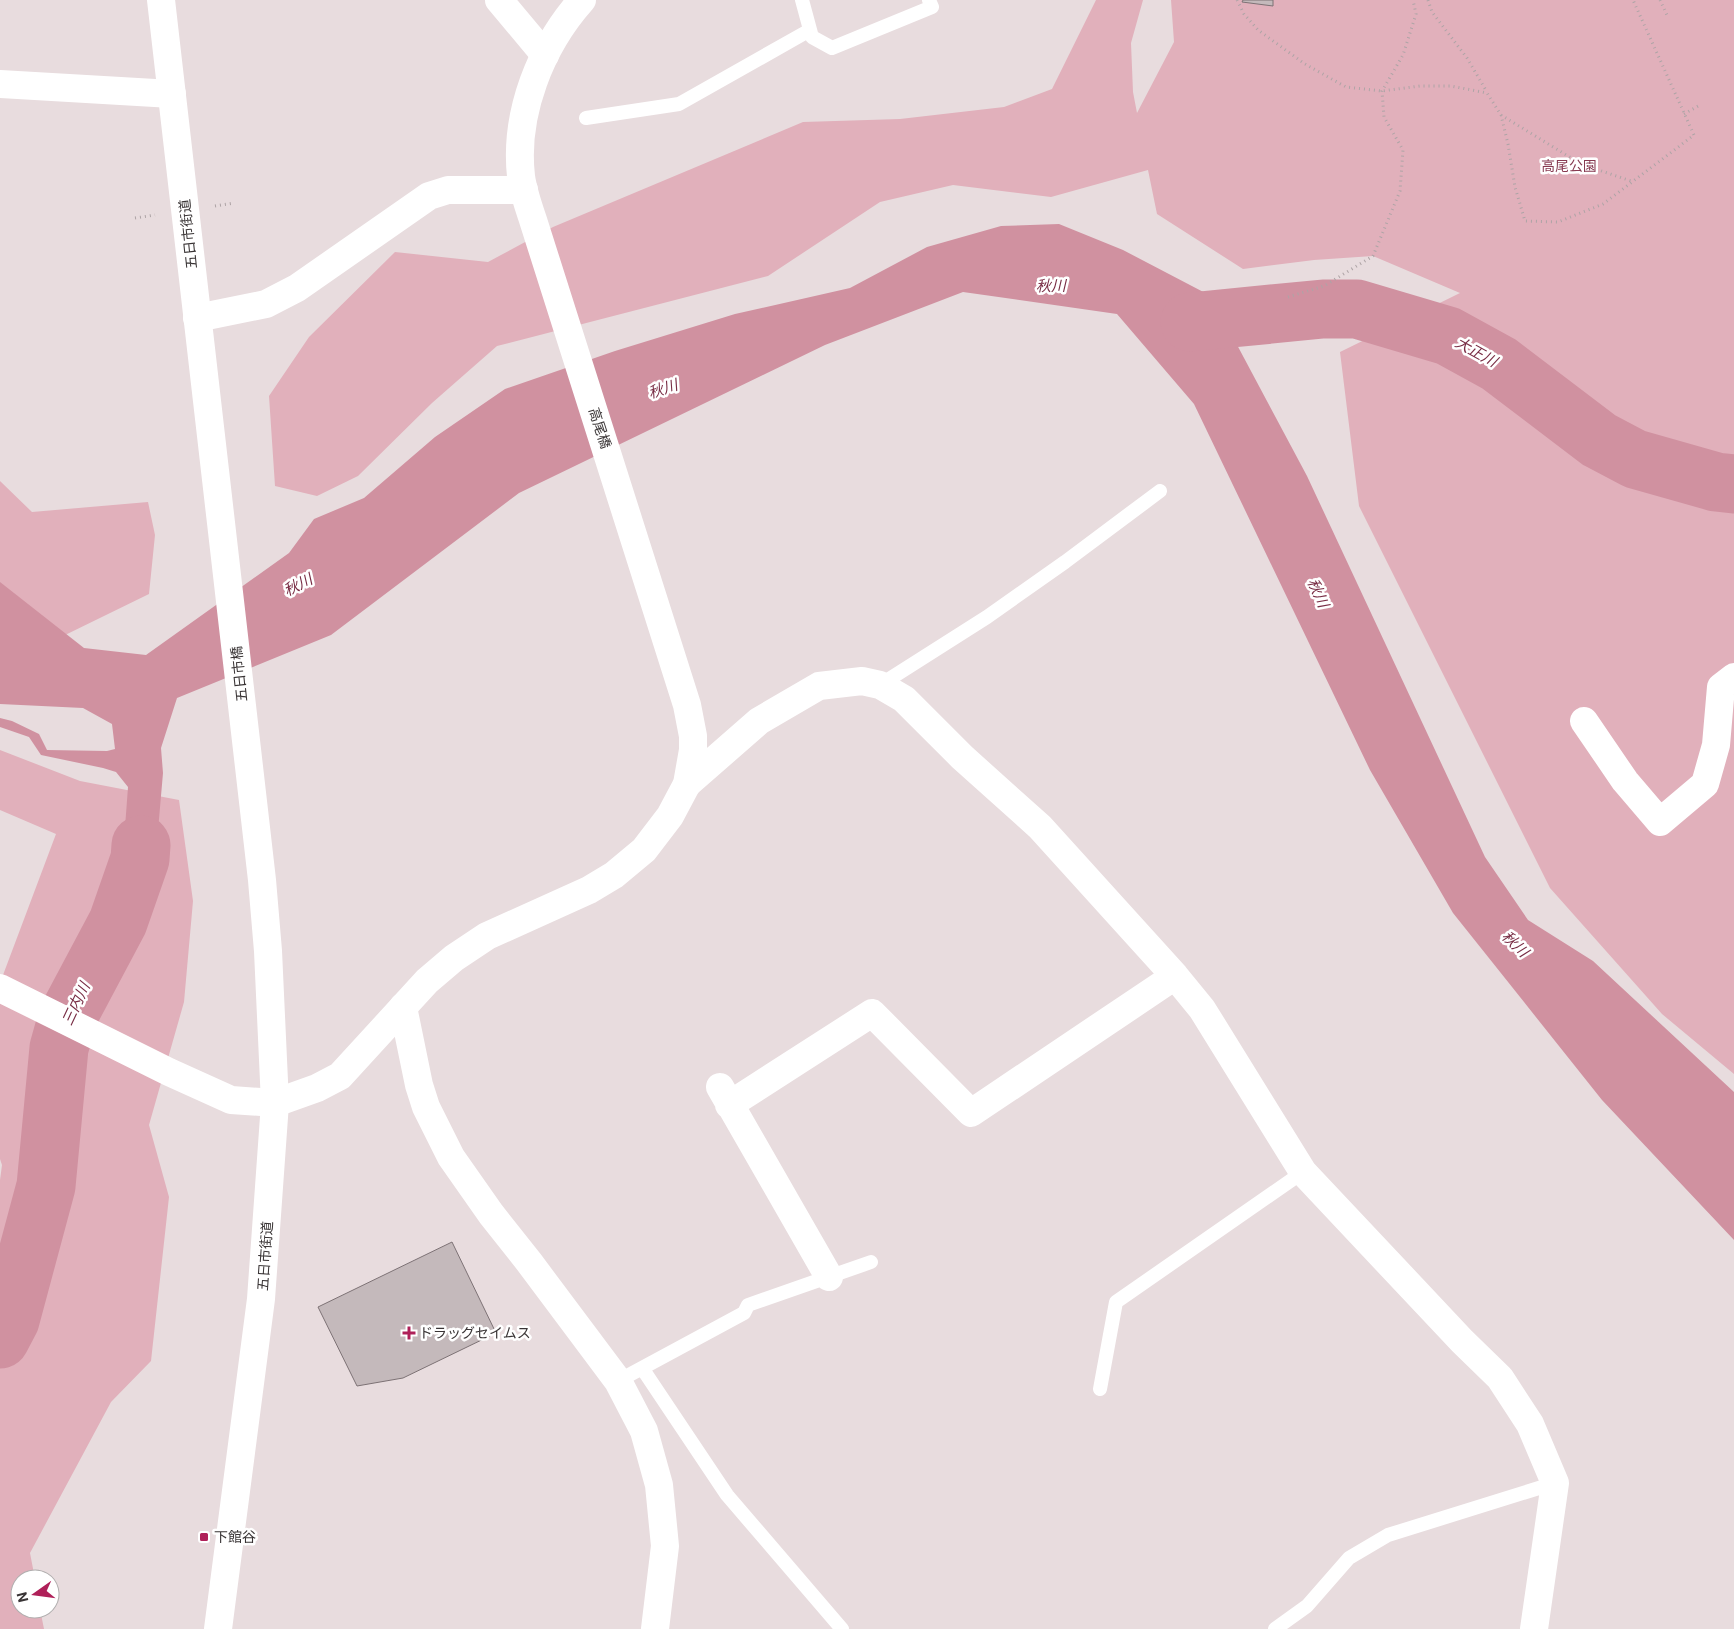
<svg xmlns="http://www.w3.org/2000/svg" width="1734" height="1629" font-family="Roboto,'Noto Sans JP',sans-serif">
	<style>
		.green { fill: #e1b0bb }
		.water { fill: #d091a0 }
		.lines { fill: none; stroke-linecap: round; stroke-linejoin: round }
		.river { stroke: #d091a0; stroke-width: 59 }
		.building { fill: #c4b9bb; stroke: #7d7275 }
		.path { stroke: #aea4a6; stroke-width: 3; stroke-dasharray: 1 4; stroke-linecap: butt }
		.service { stroke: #fff; stroke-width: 14 }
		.minor { stroke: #fff; stroke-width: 28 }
		.tertiary { stroke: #fff; stroke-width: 28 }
		.primary { stroke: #fff; stroke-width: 28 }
		.poi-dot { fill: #af2059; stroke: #fff; stroke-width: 2 }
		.labels { text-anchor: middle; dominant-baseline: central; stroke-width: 5; stroke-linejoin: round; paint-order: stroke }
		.park-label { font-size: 14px; fill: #873a51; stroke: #fff }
		.street-label { font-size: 14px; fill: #393435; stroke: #fff }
		.poi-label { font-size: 14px; fill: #393435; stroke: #fff; text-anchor: start }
		.water-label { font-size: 15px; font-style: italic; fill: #782c44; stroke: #fff }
	</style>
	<rect width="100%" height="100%" fill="#e8dcde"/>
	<path class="green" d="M 1096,0 L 1143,0 L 1131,43 L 1133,92 L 1137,113 L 1174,42 L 1171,0 L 1734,0 L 1734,1074 L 1662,1014 L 1550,888 L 1359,506 L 1340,352 L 1460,293 L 1373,256 L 1314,260 L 1243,269 L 1157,214 L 1148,170 L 1051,197 L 953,185 L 880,202 L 768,276 L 497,346 L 432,403 L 358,476 L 317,496 L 275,486 L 269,396 L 309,337 L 395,252 L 488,262 L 553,227 L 803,122 L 900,119 L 1004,107 L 1052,89 Z
		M 0,481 L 32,512 L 148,502 L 155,535 L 149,594 L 59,638 L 0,602 Z
		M 0,750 L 80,781 L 179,800 L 193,901 L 184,1002 L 149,1125 L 169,1197 L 151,1361 L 111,1402 L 30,1553 L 35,1579 L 20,1579 L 20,1609 L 40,1609 L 44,1629 L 0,1629 L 0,1180 L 2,1165 L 0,1159 L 0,983 L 56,834 L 0,810 Z"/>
	<path class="water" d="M 1059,224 L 1123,250 L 1211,296 L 1307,476 L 1485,857 L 1528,920 L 1593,961 L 1734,1092 L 1734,1240 L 1602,1100 L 1453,913 L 1370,770 L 1194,404 L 1117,314 L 963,292 L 825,345 L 519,493 L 331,635 L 177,698 L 161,748 L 163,773 L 154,876 L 118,922 L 128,787 L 116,772 L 103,768 L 41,755 L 29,737 L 0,727 L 0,718 L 12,721 L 39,734 L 47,750 L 107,751 L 115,749 L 112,724 L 83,708 L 0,704 L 0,582 L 84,648 L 146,655 L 289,553 L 314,519 L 364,498 L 435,437 L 505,389 L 615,351 L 735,314 L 850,288 L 927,247 L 1001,226 Z"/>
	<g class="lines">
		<path class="river" d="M 1190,322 L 1323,309 L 1357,309 L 1448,336 L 1499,364 L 1599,440 L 1635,459 L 1716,482 L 1734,484
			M 0,1339 L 10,1320 L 46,1186 L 59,1048 L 68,1016 L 118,922 L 140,859 L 141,845"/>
	</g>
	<path class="building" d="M 1243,0 L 1273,0 L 1273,6 L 1242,2 Z
		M 452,1242 L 496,1333 L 403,1378 L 357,1386 L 318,1307 Z"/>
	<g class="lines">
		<path class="path" d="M 1237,0 L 1244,14 L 1258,30 L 1305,64 L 1346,87 L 1382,91 L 1420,86 L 1451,86 L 1487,93 L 1501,115 L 1508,144 L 1515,187 L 1525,221 L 1558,222 L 1603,204 L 1694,135 L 1633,0
			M 1428,0 L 1432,12 L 1467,58 L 1487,92
			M 1660,0 L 1667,15
			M 1684,114 L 1700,105
			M 1501,115 L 1581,164 L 1631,181
			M 215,206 L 234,203
			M 135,218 L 155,215
			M 1288,297 L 1324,286 L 1373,256 L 1400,191 L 1403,150 L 1384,117 L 1382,91 L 1403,55 L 1416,14 L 1413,0"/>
		<path class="service" d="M 802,0 L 812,37 L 832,48 L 932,7 L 929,0
			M 586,118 L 679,104 L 810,30
			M 880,685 L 987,617 L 1065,562 L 1160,491
			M 642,1368 L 727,1495 L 842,1629
			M 618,1381 L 744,1313 L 748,1305 L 871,1262
			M 1100,1389 L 1116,1302 L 1303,1172
			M 1275,1629 L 1307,1606 L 1349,1558 L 1388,1535 L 1555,1483"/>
		<path class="minor" d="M 499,0 L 545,55
			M 0,84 L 172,94
			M 197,318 L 266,304 L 297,288 L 429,196 L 448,190 L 524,190
			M 1584,721 L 1625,781 L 1660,822 L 1705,784 L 1716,745 L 1721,687 L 1734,677
			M 687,784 L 759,721 L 819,686 L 862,681 L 880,685 L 904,699 L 962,757 L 1040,827 L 1175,976 L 1202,1009 L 1303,1172 L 1462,1341 L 1500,1378 L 1530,1424 L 1555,1483 L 1534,1629
			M 403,1007 L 419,1085 L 426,1107 L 451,1157 L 491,1214 L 529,1262 L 618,1381 L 644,1431 L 659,1485 L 665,1546 L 655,1629
			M 720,1087 L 829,1277
			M 729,1105 L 872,1013 L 971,1113 L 1175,976"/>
		<path class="tertiary" d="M 0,988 L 169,1072 L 231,1100 L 275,1103 L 317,1088 L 340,1076 L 427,981 L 454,958 L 487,936 L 589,890 L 614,875 L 644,850 L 670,816 L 687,784 L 693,750 L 693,736 L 687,705 L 533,220 C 528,205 523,191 521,176 C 514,113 541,46 582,0"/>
		<path class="primary" d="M 161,0 L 262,880 L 268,951 L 275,1103 L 261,1299 L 218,1629"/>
	</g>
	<g class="poi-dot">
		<path d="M406.5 1325.5h5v5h5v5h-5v5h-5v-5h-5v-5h5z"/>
		<rect x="199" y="1532" width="10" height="10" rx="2.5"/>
	</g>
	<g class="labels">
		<g class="park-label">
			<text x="1569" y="166">高尾公園</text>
		</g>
		<g class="street-label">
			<text transform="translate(188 234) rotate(-96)">五日市街道</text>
			<text transform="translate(600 428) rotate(72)">高尾橋</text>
			<text transform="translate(239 674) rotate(-96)">五日市橋</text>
			<text transform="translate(265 1256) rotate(-86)">五日市街道</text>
		</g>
		<g class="poi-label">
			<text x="419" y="1333">ドラッグセイムス</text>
			<text x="214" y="1537">下館谷</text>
		</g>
		<g class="water-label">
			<text transform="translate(1051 286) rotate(-1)">秋川</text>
			<text transform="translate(1476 352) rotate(29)">大正川</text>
			<text transform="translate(663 389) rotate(-18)">秋川</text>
			<text transform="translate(298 585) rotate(-27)">秋川</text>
			<text transform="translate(1318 593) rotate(66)">秋川</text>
			<text transform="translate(1515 944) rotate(44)">秋川</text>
			<text transform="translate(76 1004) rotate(-65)">三内川</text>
		</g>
	</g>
	<g transform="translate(35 1594) rotate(256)"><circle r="24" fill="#ffffff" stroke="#b0aeae"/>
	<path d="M0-4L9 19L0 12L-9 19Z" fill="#af2059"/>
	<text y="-8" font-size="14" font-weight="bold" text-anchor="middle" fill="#393435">N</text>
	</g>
</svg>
